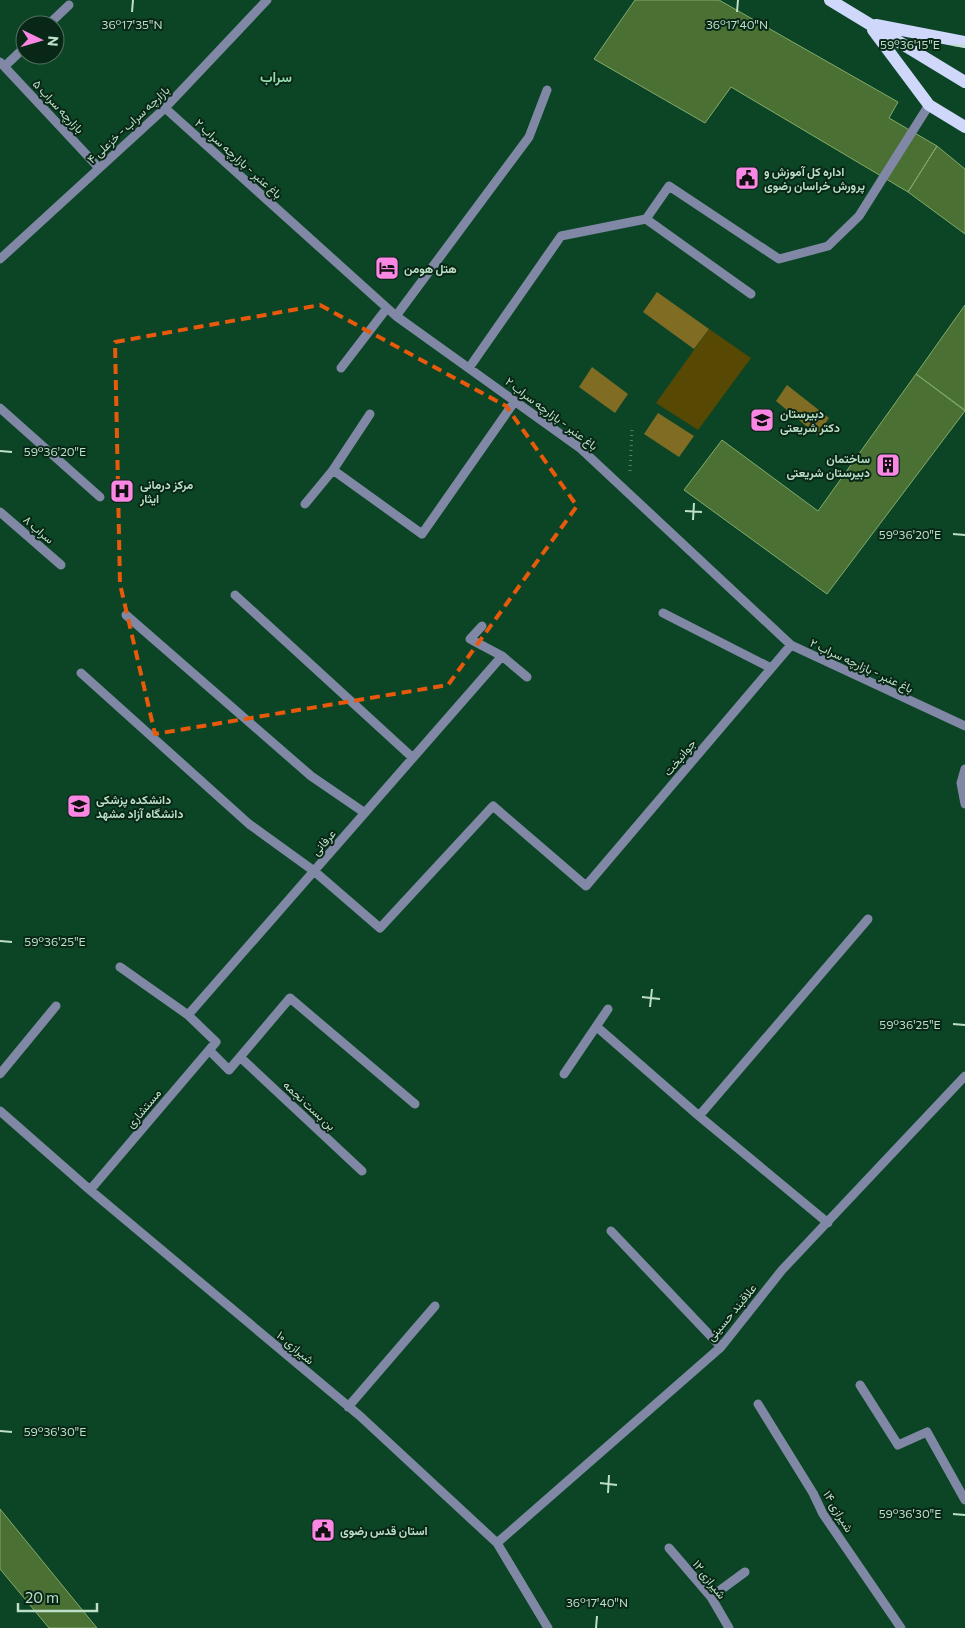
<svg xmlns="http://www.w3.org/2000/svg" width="965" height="1628" font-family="Commissioner,Vazirmatn,sans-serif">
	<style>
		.green { fill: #574803 }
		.forest { fill: #806d23 }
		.building { fill: #4b7033; stroke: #83aa6b }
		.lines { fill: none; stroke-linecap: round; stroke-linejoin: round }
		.path { stroke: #508164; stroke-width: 3; stroke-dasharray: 1 4; stroke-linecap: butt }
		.minor { stroke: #8188a5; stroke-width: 9 }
		.major { stroke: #cfd7fb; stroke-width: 12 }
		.marked { fill: none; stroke: #e8590c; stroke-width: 4; stroke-dasharray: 10 6; stroke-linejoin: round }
		.ticks { fill: none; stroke: #bddfc7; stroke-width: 2 }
		.labels { text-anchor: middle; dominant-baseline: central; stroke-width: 4; stroke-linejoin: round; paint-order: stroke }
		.street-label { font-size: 12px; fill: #bddfc7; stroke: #092716 }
		.poi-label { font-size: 12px; font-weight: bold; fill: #bddfc7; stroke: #092716; text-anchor: start }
		.neighbourhood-label { font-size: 14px; font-weight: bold; fill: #93daab; stroke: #092716 }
		.ticks-label { font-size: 12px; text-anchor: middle; fill: #bddfc7; stroke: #092716; stroke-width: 4; stroke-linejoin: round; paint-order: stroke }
	</style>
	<rect width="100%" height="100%" fill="#0b4526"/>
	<path class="green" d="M 709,329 L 751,358 L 698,430 L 656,403 Z"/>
	<path class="forest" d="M 657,292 L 709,329 L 694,349 L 643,312 Z
		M 592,367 L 628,394 L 615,413 L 579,387 Z
		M 787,385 L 829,418 L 817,435 L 776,401 Z
		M 658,413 L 694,436 L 679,457 L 644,434 Z"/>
	<path class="building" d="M 635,0 L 719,0 L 898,102 L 889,118 L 937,146 L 908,192 L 731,87 L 705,123 L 594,59 Z
		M 937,146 L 965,169 L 965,234 L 908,192 Z
		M 965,305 L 965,410 L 916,374 Z
		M 916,374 L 965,411 L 827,594 L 684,490 L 722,440 L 818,511 Z
		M 0,1509 L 97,1628 L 49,1628 L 0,1569 Z"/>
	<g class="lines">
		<path class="path" d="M 630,471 L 632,429"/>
		<path class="minor" d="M 48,25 L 69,5
			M 0,62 L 99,168
			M 5,66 L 25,47
			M 165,108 L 396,316 L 580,448 L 791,645 L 965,726
			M 0,259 L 165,108 L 267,0
			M 751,294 L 646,219 L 669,186 L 779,259 L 828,246 L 859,216 L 929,105
			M 396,316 L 529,137 L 547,90
			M 341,368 L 387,308
			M 469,368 L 561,236 L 646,219
			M 0,408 L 100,497
			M 333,470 L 422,534 L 515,401
			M 305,504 L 333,470 L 370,414
			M 0,512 L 61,565
			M 235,595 L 413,758
			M 663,613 L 771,668
			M 126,615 L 311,776 L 365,813
			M 482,626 L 470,639 L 502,656 L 527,677
			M 81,673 L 249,824 L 314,871 L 380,928 L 493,806 L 586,886 L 791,645
			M 965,769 L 961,783 L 965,804
			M 120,967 L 188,1015
			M 597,1027 L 699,1116 L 828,1223
			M 209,1050 L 229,1070 L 290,998 L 415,1104
			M 240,1057 L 362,1171
			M 0,1074 L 56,1006
			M 564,1074 L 608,1009
			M 0,1111 L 90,1190 L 360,1416 L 497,1543 L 548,1628
			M 699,1116 L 868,919
			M 90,1190 L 216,1042 L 188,1015 L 502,656
			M 611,1231 L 721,1347
			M 860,1385 L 898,1445 L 927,1432 L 965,1500
			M 758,1404 L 813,1493 L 823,1514 L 901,1628
			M 348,1407 L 435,1306
			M 497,1543 L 721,1347 L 782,1270 L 965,1076
			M 669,1548 L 711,1597 L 729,1628
			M 711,1597 L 745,1572"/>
		<path class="major" d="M 830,0 L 965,82
			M 876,25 L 965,42
			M 873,30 L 929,105 L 965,127"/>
	</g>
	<path class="marked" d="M 320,305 L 506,406 L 577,506 L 448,685 L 155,734 L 120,584 L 115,342 Z"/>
	<path class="ticks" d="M 132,12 L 133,0M 737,12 L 738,0M 953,45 L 965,46M 0,451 L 12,452M 685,511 L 702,512M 693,520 L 694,503M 953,534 L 965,535M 0,941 L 12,942M 642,997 L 660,999M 650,1007 L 652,989M 953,1024 L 965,1025M 0,1431 L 12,1432M 600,1483 L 617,1485M 608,1493 L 609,1475M 953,1514 L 965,1515M 596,1628 L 597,1616"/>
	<defs>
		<g id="civic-square" transform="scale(1.25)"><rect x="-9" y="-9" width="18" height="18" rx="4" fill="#fb87e5" stroke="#092716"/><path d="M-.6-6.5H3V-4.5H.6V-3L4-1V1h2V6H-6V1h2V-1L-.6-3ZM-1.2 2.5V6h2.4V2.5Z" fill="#111"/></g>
		<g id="hotel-square" transform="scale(1.25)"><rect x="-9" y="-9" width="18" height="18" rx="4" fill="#fb87e5" stroke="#092716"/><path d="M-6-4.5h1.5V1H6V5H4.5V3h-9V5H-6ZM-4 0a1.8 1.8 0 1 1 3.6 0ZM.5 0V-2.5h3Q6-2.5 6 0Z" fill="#111"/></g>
		<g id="school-square" transform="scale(1.25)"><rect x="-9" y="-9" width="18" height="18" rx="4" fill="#fb87e5" stroke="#092716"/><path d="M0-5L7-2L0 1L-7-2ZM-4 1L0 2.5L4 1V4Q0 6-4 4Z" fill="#111"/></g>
		<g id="building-square" transform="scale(1.25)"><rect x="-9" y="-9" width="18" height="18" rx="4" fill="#fb87e5" stroke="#092716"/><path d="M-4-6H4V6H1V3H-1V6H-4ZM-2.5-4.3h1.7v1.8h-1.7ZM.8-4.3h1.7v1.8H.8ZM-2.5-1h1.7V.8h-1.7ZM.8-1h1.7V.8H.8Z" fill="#111"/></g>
		<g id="hospital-square" transform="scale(1.25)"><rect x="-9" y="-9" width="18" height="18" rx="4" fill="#fb87e5" stroke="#092716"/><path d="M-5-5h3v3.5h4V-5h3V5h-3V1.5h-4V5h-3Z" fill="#111"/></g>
		<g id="university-square" transform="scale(1.25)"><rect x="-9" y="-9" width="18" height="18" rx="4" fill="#fb87e5" stroke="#092716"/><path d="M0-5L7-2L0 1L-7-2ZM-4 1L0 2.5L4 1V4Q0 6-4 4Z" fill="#111"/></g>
	</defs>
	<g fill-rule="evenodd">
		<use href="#civic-square" x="747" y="178"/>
		<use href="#hotel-square" x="387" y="268"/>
		<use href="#school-square" x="762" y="420"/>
		<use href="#building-square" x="888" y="465"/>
		<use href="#hospital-square" x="122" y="491"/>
		<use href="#university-square" x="79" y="806"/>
		<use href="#civic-square" x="323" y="1530"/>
	</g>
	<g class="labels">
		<g class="street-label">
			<text transform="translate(59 106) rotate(47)">بازارچه سراب ۵</text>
			<text transform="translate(128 124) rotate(-43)">بازارچه سراب - خزعلی ۴</text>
			<text transform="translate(239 158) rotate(42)">باغ عنبر - بازارچه سراب ۲</text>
			<text transform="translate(552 413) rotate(37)">باغ عنبر - بازارچه سراب ۲</text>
			<text transform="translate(39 529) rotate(41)">سراب ۸</text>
			<text transform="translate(862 665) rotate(25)">باغ عنبر - بازارچه سراب ۲</text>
			<text transform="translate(679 757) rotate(-50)">جوانبخت</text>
			<text transform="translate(323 842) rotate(-49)">عرفانی</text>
			<text transform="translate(310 1105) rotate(43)">بن بست نجمه</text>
			<text transform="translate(143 1108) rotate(-50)">مستشاری</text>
			<text transform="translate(731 1312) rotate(-50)">علاقبند حسینی</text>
			<text transform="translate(296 1347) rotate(40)">شیرازی ۱۰</text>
			<text transform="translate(839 1511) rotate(59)">شیرازی ۱۴</text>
			<text transform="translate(710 1579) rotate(52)">شیرازی ۱۲</text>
		</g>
		<g class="poi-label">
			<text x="764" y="171">اداره کل آموزش و<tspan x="764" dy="14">پرورش خراسان رضوی</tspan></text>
			<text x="404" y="268">هتل هومن</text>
			<text x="780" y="413">دبیرستان<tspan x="780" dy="14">دکتر شریعتی</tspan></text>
			<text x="870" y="458" text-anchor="end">ساختمان<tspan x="870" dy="14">دبیرستان شریعتی</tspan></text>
			<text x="140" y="484">مرکز درمانی<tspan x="140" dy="14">ایثار</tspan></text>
			<text x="96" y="799">دانشکده پزشکی<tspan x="96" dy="14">دانشگاه آزاد مشهد</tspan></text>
			<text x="340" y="1530">استان قدس رضوی</text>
		</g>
		<g class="neighbourhood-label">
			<text x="276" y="76">سراب</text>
		</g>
	</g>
	<g class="ticks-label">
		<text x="737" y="29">36°17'40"N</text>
		<text x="132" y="29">36°17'35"N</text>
		<text x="910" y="49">59°36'15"E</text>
		<text x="55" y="456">59°36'20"E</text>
		<text x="910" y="539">59°36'20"E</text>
		<text x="55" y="946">59°36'25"E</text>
		<text x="910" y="1029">59°36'25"E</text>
		<text x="55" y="1436">59°36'30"E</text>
		<text x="910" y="1518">59°36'30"E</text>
		<text x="597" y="1607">36°17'40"N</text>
	</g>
	<g transform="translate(40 40) rotate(95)"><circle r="24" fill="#092716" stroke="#51715d"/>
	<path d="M0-4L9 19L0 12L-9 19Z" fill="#fb87e5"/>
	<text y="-8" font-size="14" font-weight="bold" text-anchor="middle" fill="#bddfc7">N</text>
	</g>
	<path d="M18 1603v8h79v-8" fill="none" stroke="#bddfc7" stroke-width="2.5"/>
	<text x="25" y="1603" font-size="15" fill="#bddfc7" stroke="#092716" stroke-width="4" paint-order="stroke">20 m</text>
</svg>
